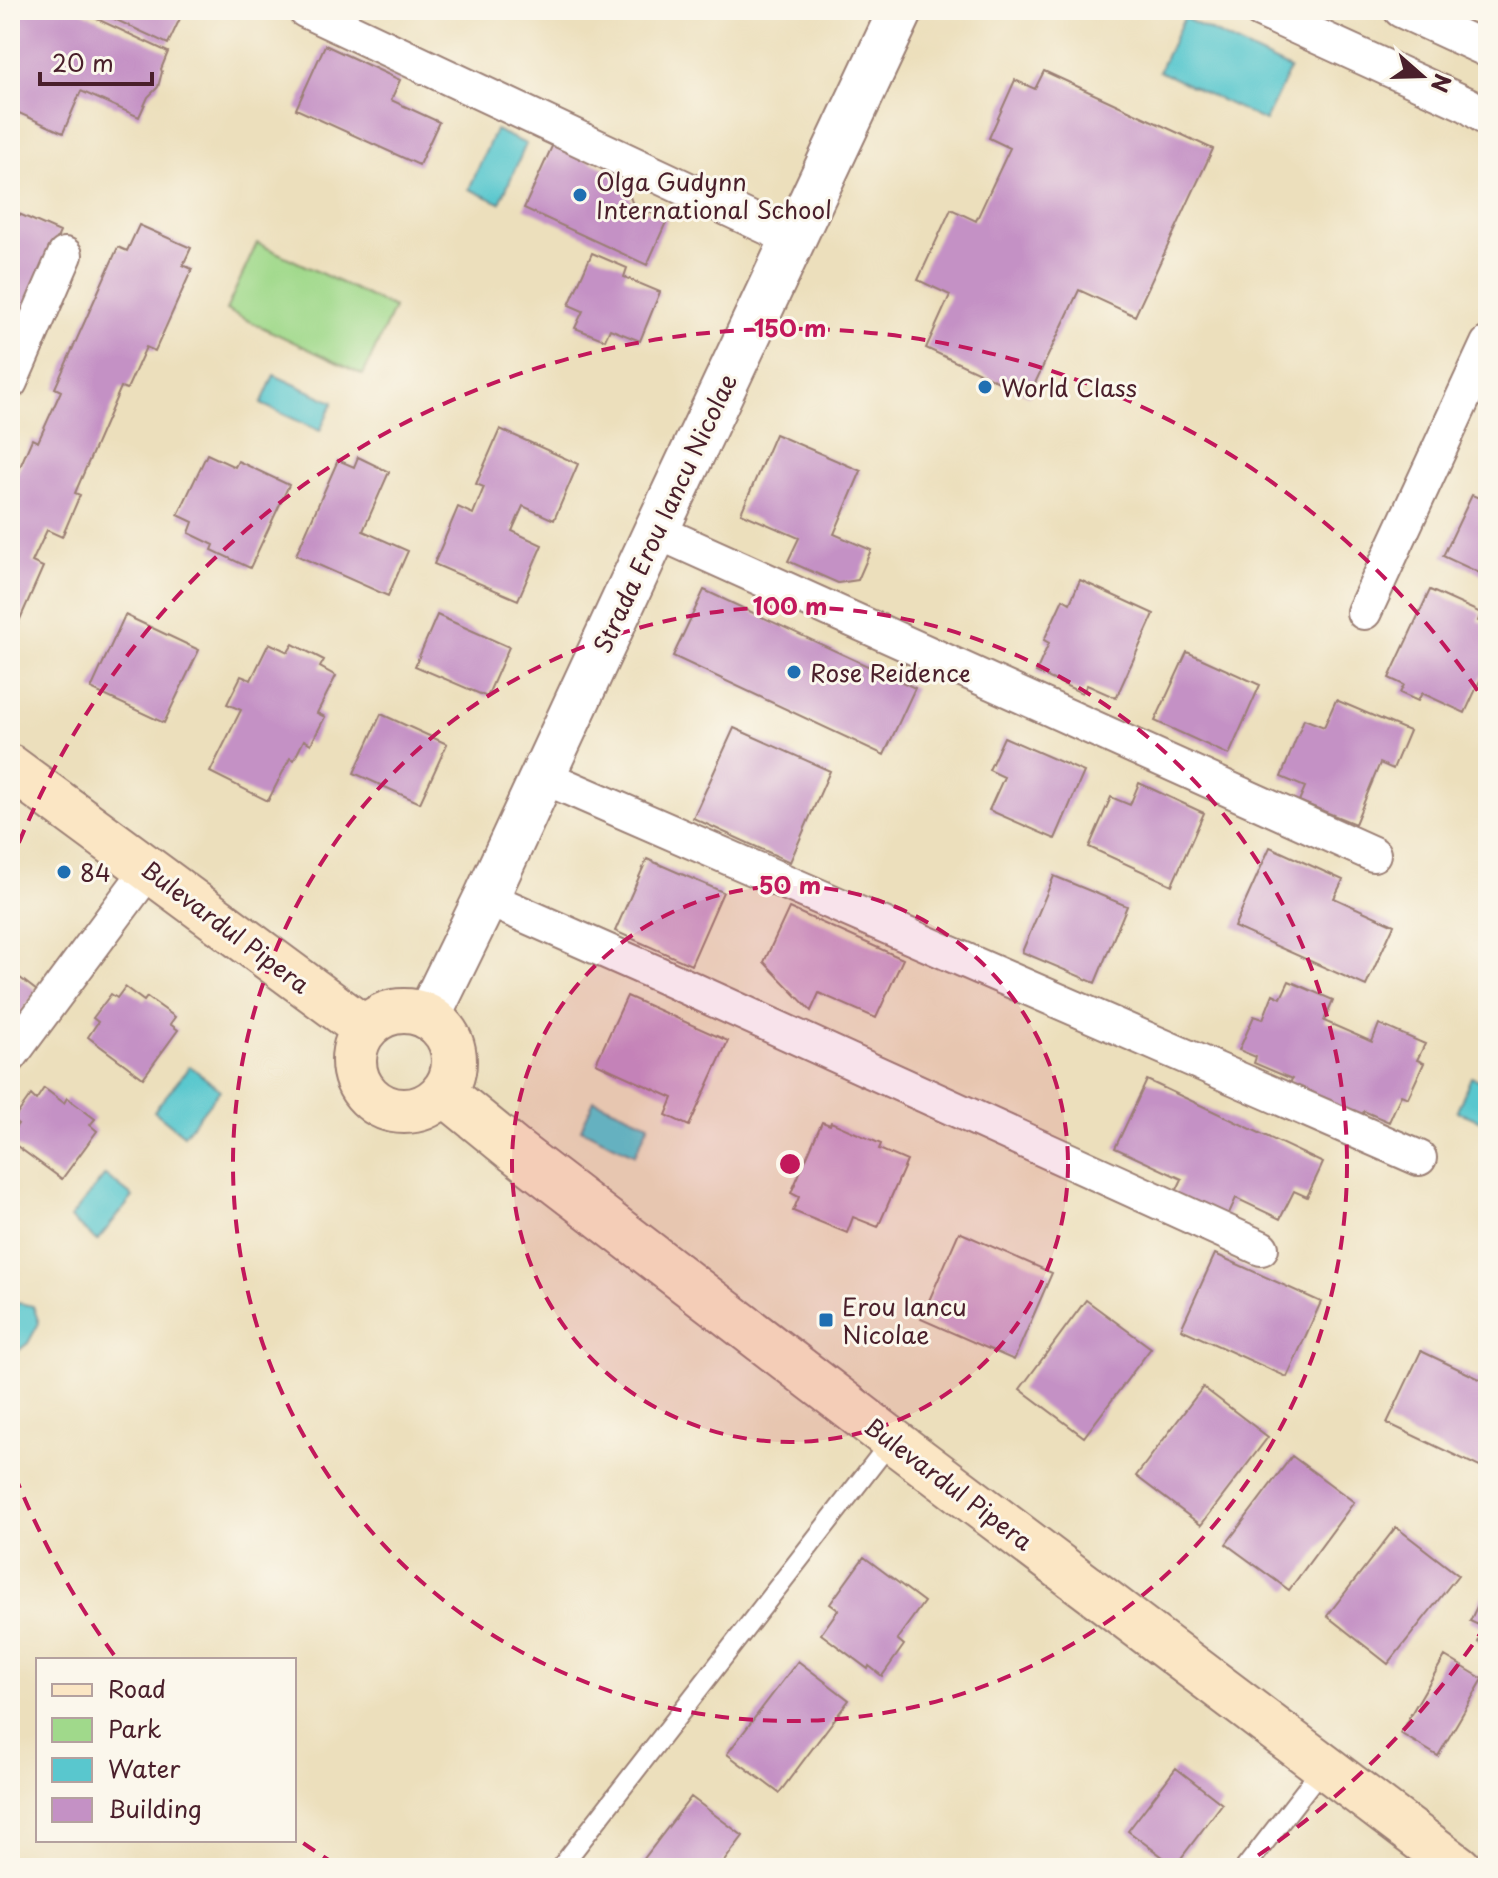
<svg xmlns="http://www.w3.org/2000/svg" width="1498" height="1878" font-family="'Playpen Sans',sans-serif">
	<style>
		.green { fill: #a0d98b; stroke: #757c5b; stroke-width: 2 }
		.water { fill: #59c7ce; stroke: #52737c; stroke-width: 2 }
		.building { fill: #c491c5 }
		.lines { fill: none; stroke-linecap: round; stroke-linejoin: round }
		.service-casing { stroke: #9b7f74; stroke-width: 22 }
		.minor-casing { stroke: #9b7f74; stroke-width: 38 }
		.tertiary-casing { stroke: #9b7f74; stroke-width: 48 }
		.secondary-casing { stroke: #9b7f74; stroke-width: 48 }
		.service { stroke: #fff; stroke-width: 18 }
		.minor { stroke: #fff; stroke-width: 34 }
		.tertiary { stroke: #fff; stroke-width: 44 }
		.secondary { stroke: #fbe6c4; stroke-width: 44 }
		.ring { fill: none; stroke: #c2185b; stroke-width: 4; stroke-dasharray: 14 10 }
		.poi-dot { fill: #1f6fb2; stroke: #fbf7ec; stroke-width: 3 }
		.labels { text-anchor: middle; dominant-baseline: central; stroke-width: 6; stroke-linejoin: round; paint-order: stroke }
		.poi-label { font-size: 24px; fill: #4a1f2b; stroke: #fbf7ec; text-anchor: start }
		.street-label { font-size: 24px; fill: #4a1f2b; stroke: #fbf7ec }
		.centre { fill: #c2185b; stroke: #fbf7ec; stroke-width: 4 }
		.ring-label { font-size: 24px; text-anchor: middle; font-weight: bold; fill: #c2185b; stroke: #fbf7ec; stroke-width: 6; stroke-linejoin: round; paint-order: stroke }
	</style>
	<rect width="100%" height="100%" fill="#fbf7ec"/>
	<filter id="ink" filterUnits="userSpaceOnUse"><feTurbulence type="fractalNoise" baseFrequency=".0125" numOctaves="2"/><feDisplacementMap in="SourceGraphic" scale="16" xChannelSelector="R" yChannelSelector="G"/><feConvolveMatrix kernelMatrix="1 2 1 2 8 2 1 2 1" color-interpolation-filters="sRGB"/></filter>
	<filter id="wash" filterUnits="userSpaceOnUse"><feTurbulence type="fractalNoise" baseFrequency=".006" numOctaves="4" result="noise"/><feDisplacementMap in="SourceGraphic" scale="32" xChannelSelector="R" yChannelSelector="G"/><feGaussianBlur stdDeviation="1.8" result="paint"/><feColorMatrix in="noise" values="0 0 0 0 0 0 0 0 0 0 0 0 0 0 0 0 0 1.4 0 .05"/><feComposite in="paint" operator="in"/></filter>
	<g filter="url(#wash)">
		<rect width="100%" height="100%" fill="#ecdfbc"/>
		<path class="green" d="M 257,243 L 394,308 L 363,375 L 226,310 Z"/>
		<path class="water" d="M 1184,18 L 1290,69 L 1265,121 L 1159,71 Z
			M 495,130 L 526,144 L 500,203 L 469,189 Z
			M 274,375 L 333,402 L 320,431 L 261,404 Z
			M 190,1066 L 220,1090 L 184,1135 L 154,1111 Z
			M 1471,1077 L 1488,1084 L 1488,1124 L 1457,1111 Z
			M 594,1100 L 649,1124 L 635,1155 L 581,1129 Z
			M 105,1175 L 133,1197 L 97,1241 L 70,1218 Z
			M 18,1303 L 33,1306 L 39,1323 L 28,1343 L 14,1354 L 10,1354 L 10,1307 Z"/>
		<g id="blocks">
			<path class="building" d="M 10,10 L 78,10 L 168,52 L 161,69 L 162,72 L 158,87 L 148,97 L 139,117 L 81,91 L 63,133 L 10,109 L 12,91 L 10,90 Z
				M 95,10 L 184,10 L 168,44 Z
				M 325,45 L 400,80 L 391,100 L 439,122 L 419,165 L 296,109 Z
				M 1044,71 L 1213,149 L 1135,316 L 1079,290 L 1029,396 L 926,348 L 950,295 L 918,280 L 951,209 L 976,221 L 1010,148 L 989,138 L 1015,80 L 1035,89 Z
				M 553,144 L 629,180 L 626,186 L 633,205 L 667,220 L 647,265 L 524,208 Z
				M 10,210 L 60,232 L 10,345 Z
				M 139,225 L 191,248 L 183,265 L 192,269 L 155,351 L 146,347 L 127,389 L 121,387 L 75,493 L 80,495 L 62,537 L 47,530 L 32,562 L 43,567 L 17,626 L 10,622 L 10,490 L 32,439 L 38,442 L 61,391 L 55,388 L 118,247 L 127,251 Z
				M 592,253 L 627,268 L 624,277 L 660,292 L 640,341 L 610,329 L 605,340 L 575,328 L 583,311 L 569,305 Z
				M 500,429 L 578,464 L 554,520 L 523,506 L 512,531 L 542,545 L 518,600 L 434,564 L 458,507 L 473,514 L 484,487 L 476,484 Z
				M 775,434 L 861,471 L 834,534 L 871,550 L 858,580 L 838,583 L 788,561 L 799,538 L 741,513 Z
				M 207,454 L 235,467 L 238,461 L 289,485 L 250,568 L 212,550 L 214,545 L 189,533 L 193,522 L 178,515 Z
				M 358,457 L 389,472 L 363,531 L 408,551 L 388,596 L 296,555 L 338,460 L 354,467 Z
				M 1488,492 L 1488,577 L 1443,556 L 1472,495 L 1484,500 Z
				M 1080,580 L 1154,614 L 1116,698 L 1087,685 L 1082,693 L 1036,672 L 1049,643 L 1044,640 L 1063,599 L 1070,603 Z
				M 704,590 L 915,688 L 884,755 L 673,656 Z
				M 1430,590 L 1481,613 L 1478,621 L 1488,625 L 1488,663 L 1465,713 L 1422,693 L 1418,701 L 1400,693 L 1404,685 L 1389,678 Z
				M 125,615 L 199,650 L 164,723 L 91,689 Z
				M 437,615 L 509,647 L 487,697 L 415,666 Z
				M 269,643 L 288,652 L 293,644 L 324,660 L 320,667 L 336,676 L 317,713 L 325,717 L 311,744 L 304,740 L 294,760 L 290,758 L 268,801 L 210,772 L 241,710 L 227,704 L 241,676 L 251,680 Z
				M 1187,652 L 1260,685 L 1229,755 L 1155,721 Z
				M 1336,700 L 1409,731 L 1393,769 L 1380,763 L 1355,824 L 1299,801 L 1305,787 L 1281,777 L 1304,719 L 1324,727 Z
				M 381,714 L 447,744 L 420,803 L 354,773 Z
				M 734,728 L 830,771 L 790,862 L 693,818 Z
				M 1004,737 L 1084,772 L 1055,839 L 989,810 L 1004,777 L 989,770 Z
				M 1139,783 L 1204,813 L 1172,885 L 1089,847 L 1111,797 L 1130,805 Z
				M 1270,847 L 1343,880 L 1334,898 L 1394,925 L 1366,986 L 1234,927 Z
				M 647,859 L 723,892 L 691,965 L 615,931 Z
				M 1054,876 L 1127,906 L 1095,983 L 1022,952 Z
				M 789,908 L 903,959 L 876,1018 L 819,993 L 811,1011 L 764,962 Z
				M 10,959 L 16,963 L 11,971 L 37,991 L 10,1027 Z
				M 1289,981 L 1333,1000 L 1324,1021 L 1372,1042 L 1379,1024 L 1425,1044 L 1417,1060 L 1424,1063 L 1408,1098 L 1401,1095 L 1389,1122 L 1364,1111 L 1360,1119 L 1288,1088 L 1292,1079 L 1254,1063 L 1256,1057 L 1239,1050 L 1254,1016 L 1263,1019 L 1273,994 L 1281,998 Z
				M 125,987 L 144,1001 L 147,997 L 175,1017 L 170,1024 L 178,1030 L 143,1078 L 88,1037 L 98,1022 L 93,1018 L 111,994 L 117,998 Z
				M 627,996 L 728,1041 L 689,1126 L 666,1115 L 673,1098 L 596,1063 Z
				M 1147,1080 L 1323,1163 L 1307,1197 L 1294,1191 L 1280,1219 L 1236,1198 L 1225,1222 L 1173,1198 L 1182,1179 L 1115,1148 Z
				M 44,1088 L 64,1103 L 67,1098 L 95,1119 L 90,1125 L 97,1131 L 62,1179 L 10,1141 L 10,1135 L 18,1124 L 13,1120 L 31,1095 L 36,1100 Z
				M 822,1122 L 830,1125 L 831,1122 L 881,1144 L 879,1149 L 907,1161 L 878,1227 L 853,1217 L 847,1233 L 793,1211 L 799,1197 L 791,1193 Z
				M 959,1232 L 1052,1273 L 1014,1360 L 921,1319 Z
				M 1215,1254 L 1321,1302 L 1287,1377 L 1181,1329 Z
				M 1086,1300 L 1151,1348 L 1084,1437 L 1020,1389 Z
				M 1421,1351 L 1488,1383 L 1488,1471 L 1387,1423 Z
				M 1203,1387 L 1268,1437 L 1201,1525 L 1136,1476 Z
				M 1292,1456 L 1354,1502 L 1289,1590 L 1226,1544 Z
				M 1396,1527 L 1458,1575 L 1388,1664 L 1327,1616 Z
				M 864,1557 L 924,1602 L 897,1639 L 904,1645 L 882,1676 L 869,1666 L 868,1669 L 821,1634 L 838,1610 L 830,1604 Z
				M 1488,1584 L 1488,1647 L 1478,1642 L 1485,1628 L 1470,1621 Z
				M 1445,1656 L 1483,1679 L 1438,1756 L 1400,1733 Z
				M 798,1661 L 849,1700 L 779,1793 L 727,1754 Z
				M 1176,1768 L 1222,1804 L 1175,1866 L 1128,1831 Z
				M 691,1797 L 743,1836 L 719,1868 L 637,1868 Z"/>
		</g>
	</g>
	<g filter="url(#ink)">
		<use href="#blocks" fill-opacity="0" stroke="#9b7f74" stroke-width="2"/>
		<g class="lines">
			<g class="service-casing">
				<path id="service" d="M 560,1868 L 892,1440
					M 1245,1868 L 1324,1766"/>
			</g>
			<g class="minor-casing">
				<path id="minor" d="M 305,10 L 793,239
					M 1260,10 L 1468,105 L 1488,119
					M 1401,10 L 1488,50
					M 10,382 L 65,255
					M 656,531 L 1373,854
					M 1364,612 L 1488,344
					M 542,776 L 1419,1158
					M 486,898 L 656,973 L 1261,1248
					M 10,1056 L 149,869"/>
			</g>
			<g class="tertiary-casing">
				<path id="tertiary" d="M 428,1017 L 486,898 L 656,531 L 901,10"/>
			</g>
			<g class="secondary-casing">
				<path id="secondary" d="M 10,767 L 365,1029
					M354 1061a50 50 0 1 1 100 0a50 50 0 1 1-100 0Z
					M 443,1092 L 514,1150 L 892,1440 L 1459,1868"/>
			</g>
			<use href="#service" class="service"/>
			<use href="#minor" class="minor"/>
			<use href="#tertiary" class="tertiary"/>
			<use href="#secondary" class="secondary"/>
		</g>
	</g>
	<circle cx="790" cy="1164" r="278" fill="#c2185b" fill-opacity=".12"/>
	<g class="ring">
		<circle cx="790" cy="1164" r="278"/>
		<circle cx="790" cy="1164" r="557"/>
		<path d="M1486 1625A835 835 0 0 1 1245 1864M335 1864A835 835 0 0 1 299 1840M114 1655A835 835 0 0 1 10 1463M10 865A835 835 0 0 1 1486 703"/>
	</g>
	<g class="poi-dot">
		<circle cx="580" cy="195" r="8"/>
		<circle cx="985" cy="387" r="8"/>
		<circle cx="794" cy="672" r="8"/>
		<circle cx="64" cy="872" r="8"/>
		<rect x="818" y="1312" width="16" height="16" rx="4"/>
	</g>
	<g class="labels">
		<g class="poi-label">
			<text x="596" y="181">Olga Gudynn<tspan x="596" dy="28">International School</tspan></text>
			<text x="1001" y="387">World Class</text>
			<text x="810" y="672">Rose Reidence</text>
			<text x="80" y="872">84</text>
			<text x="842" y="1306">Erou Iancu<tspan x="842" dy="28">Nicolae</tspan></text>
		</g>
		<g class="street-label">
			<text transform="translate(664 513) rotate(-65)">Strada Erou Iancu Nicolae</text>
			<text transform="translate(226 926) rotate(37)">Bulevardul Pipera</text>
			<text transform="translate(949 1483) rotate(37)">Bulevardul Pipera</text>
		</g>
	</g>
	<circle cx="790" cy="1164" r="12" class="centre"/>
	<g class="ring-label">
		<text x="790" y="337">150 m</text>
		<text x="790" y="615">100 m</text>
		<text x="790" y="894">50 m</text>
	</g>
	<rect width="1498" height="1878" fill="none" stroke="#fbf7ec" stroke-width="40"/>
	<rect x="36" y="1658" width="260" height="184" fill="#fbf7ec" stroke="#b4a19f" stroke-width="2"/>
	<rect x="52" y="1684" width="40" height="12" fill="#fbe6c4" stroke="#b4a19f" stroke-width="2"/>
	<text x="108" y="1698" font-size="24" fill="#4a1f2b">Road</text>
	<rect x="52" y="1718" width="40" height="24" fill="#a0d98b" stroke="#b4a19f" stroke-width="2"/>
	<text x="108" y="1738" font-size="24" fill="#4a1f2b">Park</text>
	<rect x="52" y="1758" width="40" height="24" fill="#59c7ce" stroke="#b4a19f" stroke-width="2"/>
	<text x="108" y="1778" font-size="24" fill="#4a1f2b">Water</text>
	<rect x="52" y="1798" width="40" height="24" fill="#c491c5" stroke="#b4a19f" stroke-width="2"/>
	<text x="108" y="1818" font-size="24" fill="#4a1f2b">Building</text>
	<g transform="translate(1422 76) rotate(110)" stroke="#fbf7ec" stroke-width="6" paint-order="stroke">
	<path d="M0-6L14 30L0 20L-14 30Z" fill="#4a1f2b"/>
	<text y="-12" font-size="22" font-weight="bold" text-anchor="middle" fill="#4a1f2b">N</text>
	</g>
	<path d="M40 72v12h112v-12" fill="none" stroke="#4a1f2b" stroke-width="4"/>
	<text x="52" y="72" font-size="24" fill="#4a1f2b" stroke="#fbf7ec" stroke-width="6" paint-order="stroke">20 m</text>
</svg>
